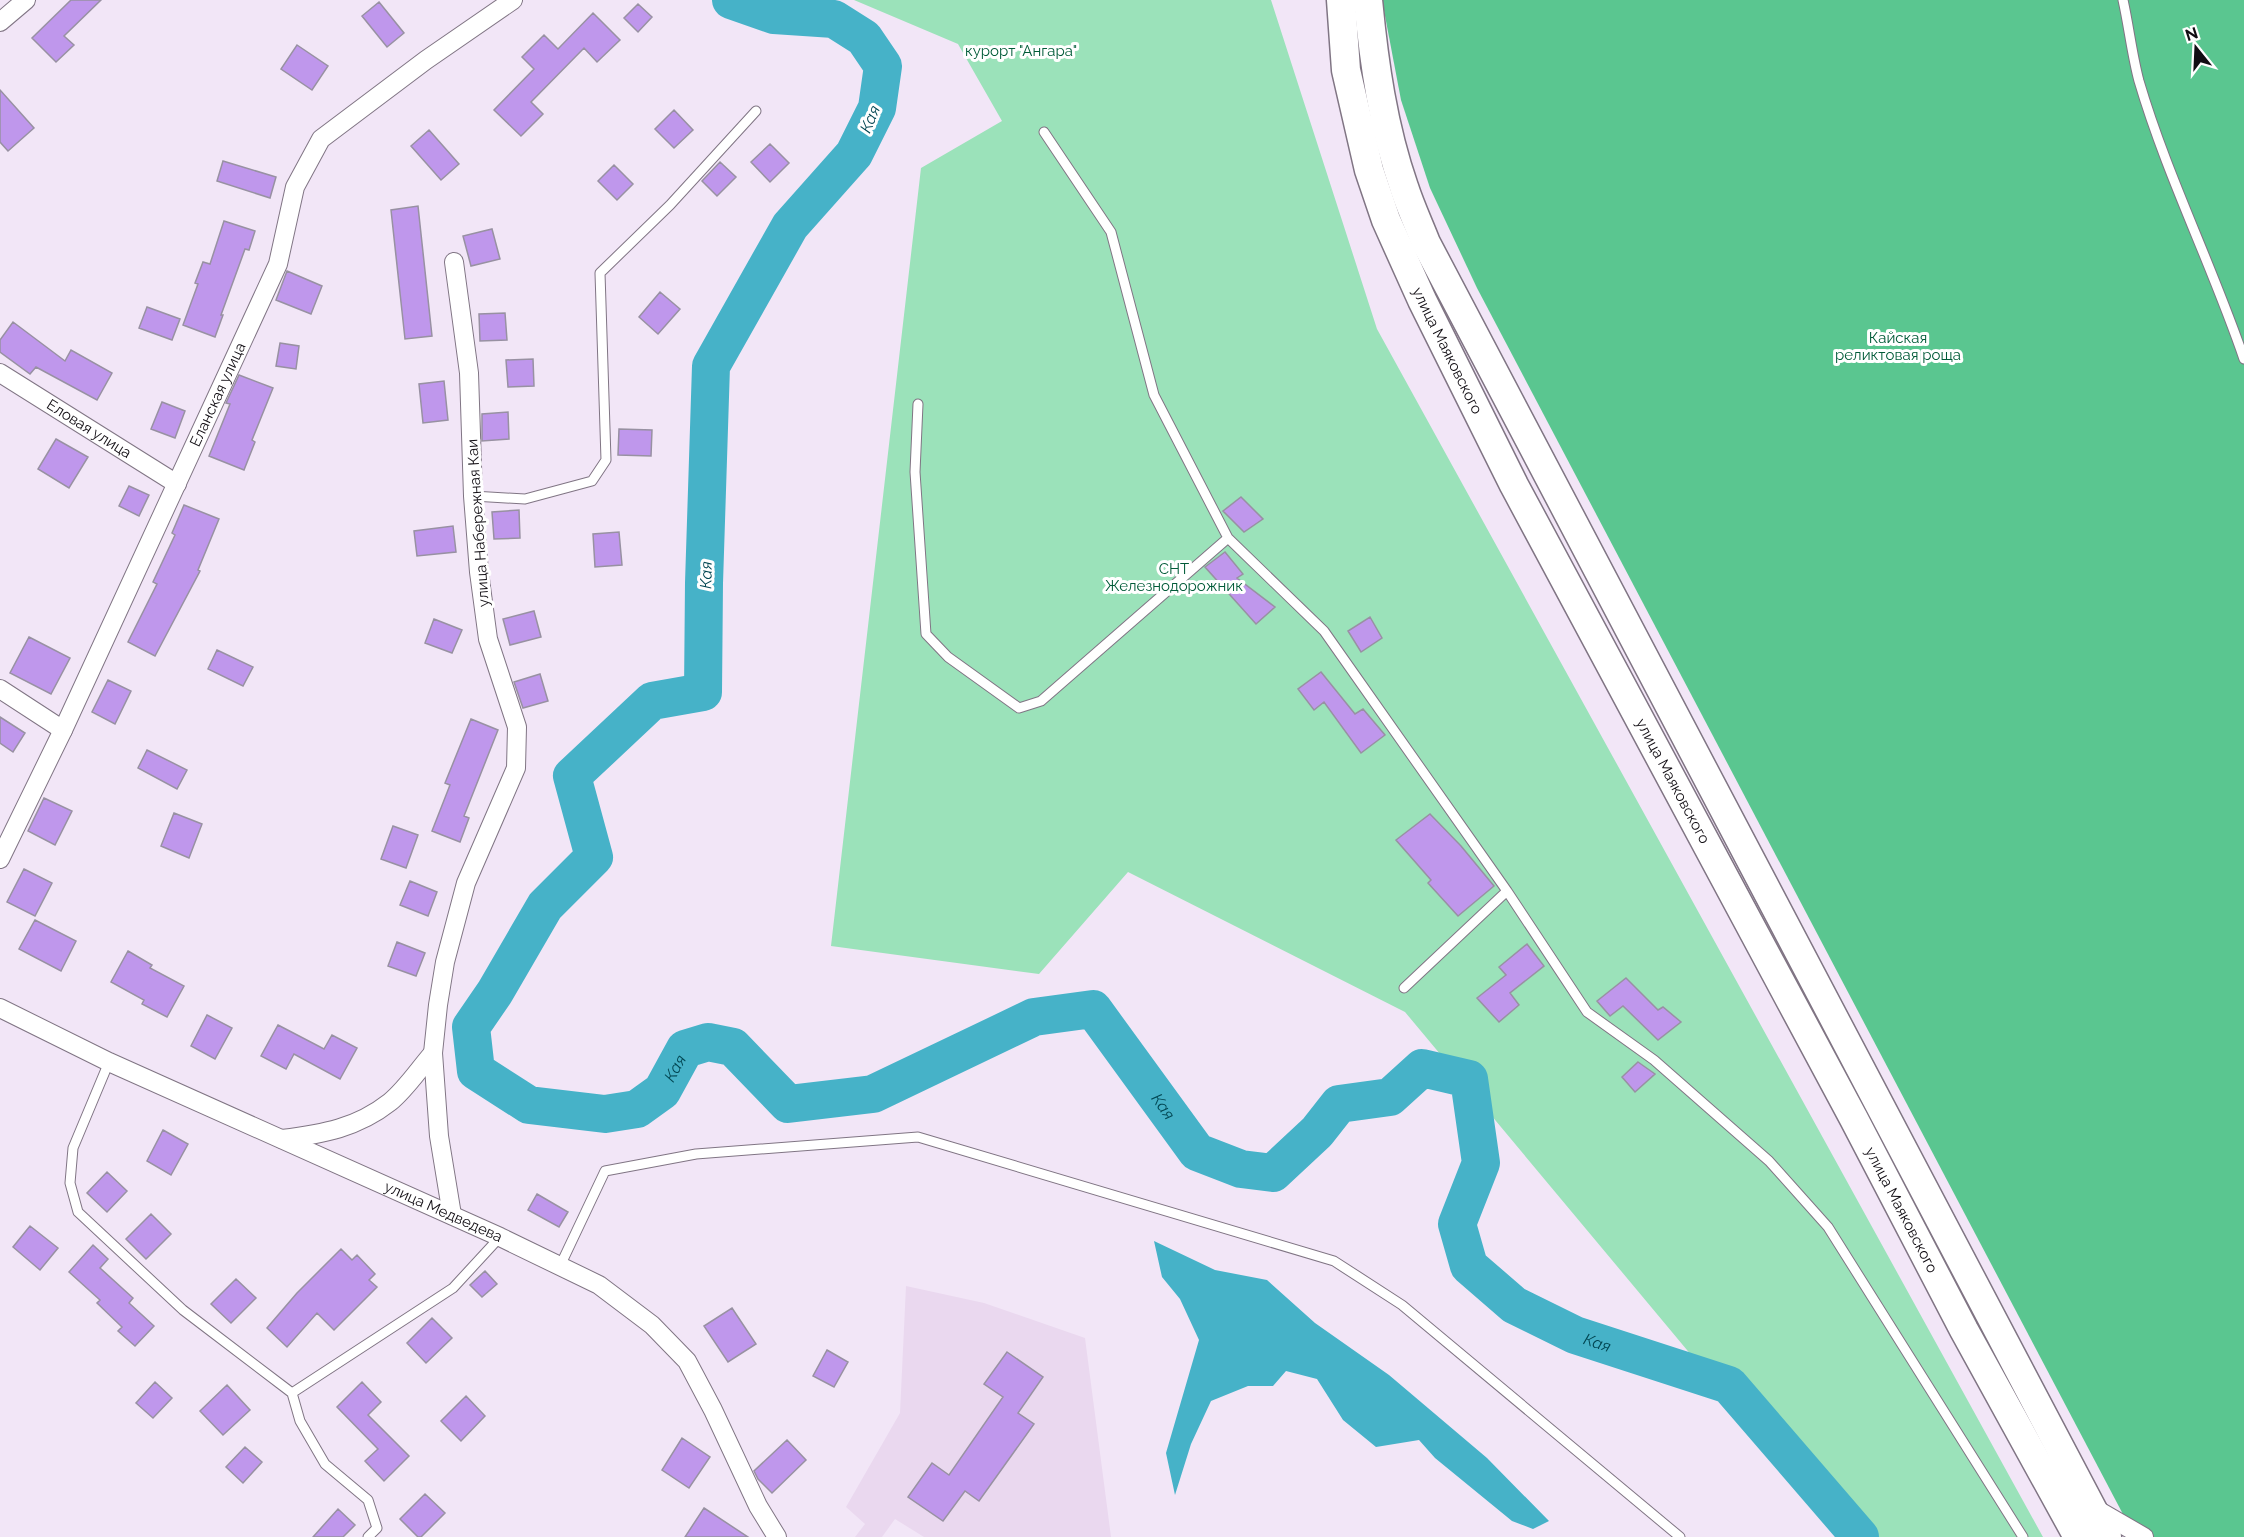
<svg xmlns="http://www.w3.org/2000/svg" width="2244" height="1537" font-family="Raleway,sans-serif">
	<style>
		.built { fill: #ead8ef }
		.green { fill: #9be2ba }
		.forest { fill: #5ac690 }
		.water { fill: #46b2c8 }
		.lines { fill: none; stroke-linecap: round; stroke-linejoin: round }
		.river { stroke: #46b2c8; stroke-width: 38 }
		.building { fill: #bf97ec; stroke: #9891a2; stroke-width: 1.5 }
		.service-casing { stroke: #807584; stroke-width: 11 }
		.minor-casing { stroke: #807584; stroke-width: 20 }
		.primary-casing { stroke: #807584; stroke-width: 31 }
		.service { stroke: #fff; stroke-width: 9 }
		.minor { stroke: #fff; stroke-width: 18 }
		.primary { stroke: #fff; stroke-width: 28 }
		.labels { text-anchor: middle; dominant-baseline: central; stroke-width: 6; stroke-linejoin: round; paint-order: stroke }
		.park-label { font-size: 15px; fill: #015b38; stroke: #fff }
		.street-label { font-size: 15px; fill: #110d13; stroke: #fff }
		.water-label { font-size: 16px; font-style: italic; fill: #024652; stroke: #fff }
	</style>
	<rect width="100%" height="100%" fill="#f2e6f7"/>
	<path class="built" d="M 906,1286 L 984,1303 L 1085,1338 L 1111,1537 L 924,1537 L 895,1519 L 882,1537 L 855,1537 L 865,1524 L 846,1507 L 900,1413 Z"/>
	<path class="green" d="M 854,0 L 1271,0 L 1377,329 L 2043,1537 L 1843,1537 L 1405,1012 L 1128,872 L 1039,974 L 831,946 L 921,168 L 1002,121 L 958,44 Z"/>
	<path class="forest" d="M 1382,0 L 2244,0 L 2244,1537 L 2135,1537 L 1477,288 L 1430,188 L 1401,100 Z"/>
	<path class="water" d="M 1154,1241 L 1215,1270 L 1267,1280 L 1315,1323 L 1389,1375 L 1487,1458 L 1549,1521 L 1533,1529 L 1512,1521 L 1435,1458 L 1419,1440 L 1376,1447 L 1343,1420 L 1317,1379 L 1286,1371 L 1273,1386 L 1248,1386 L 1211,1401 L 1191,1444 L 1175,1495 L 1166,1453 L 1199,1340 L 1180,1299 L 1162,1277 Z"/>
	<g class="lines">
		<path class="river" id="s1" d="M 731,0 L 774,15 L 834,19 L 864,38 L 883,66 L 877,108 L 854,154 L 790,226 L 711,366 L 704,583 L 703,692 L 652,701 L 572,776 L 594,857 L 545,906 L 495,992 L 471,1027 L 476,1071 L 529,1105 L 605,1114 L 637,1109 L 662,1091 L 685,1049 L 708,1042 L 733,1047 L 788,1104 L 873,1094 L 1034,1017 L 1093,1009 L 1197,1152 L 1241,1169 L 1273,1173 L 1317,1132 L 1339,1104 L 1390,1097 L 1422,1068 L 1469,1079 L 1481,1163 L 1457,1224 L 1469,1266 L 1514,1305 L 1575,1335 L 1729,1385 L 1860,1537"/>
	</g>
	<path class="building" d="M 71,0 L 101,0 L 64,36 L 74,45 L 56,62 L 32,38 Z
		M 379,2 L 404,33 L 387,47 L 362,16 Z
		M 638,4 L 652,17 L 638,32 L 624,18 Z
		M 593,13 L 620,40 L 597,62 L 584,48 L 531,102 L 543,114 L 521,136 L 494,110 L 534,69 L 522,57 L 544,35 L 558,49 Z
		M 297,45 L 328,66 L 312,90 L 281,69 Z
		M 0,90 L 34,128 L 8,151 L 0,142 Z
		M 674,110 L 693,130 L 674,148 L 655,129 Z
		M 429,130 L 459,164 L 441,180 L 411,146 Z
		M 770,144 L 789,163 L 770,182 L 751,162 Z
		M 223,161 L 276,177 L 270,198 L 217,181 Z
		M 720,162 L 736,177 L 717,196 L 702,181 Z
		M 614,165 L 633,184 L 617,200 L 598,181 Z
		M 418,206 L 432,336 L 405,339 L 391,210 Z
		M 224,221 L 255,231 L 249,250 L 245,249 L 221,315 L 223,315 L 215,337 L 183,325 L 198,284 L 195,283 L 203,262 L 210,264 Z
		M 492,229 L 500,259 L 471,266 L 463,236 Z
		M 287,271 L 322,286 L 311,314 L 276,300 Z
		M 660,292 L 680,309 L 658,334 L 639,317 Z
		M 147,307 L 180,319 L 172,340 L 139,328 Z
		M 505,313 L 507,340 L 480,341 L 479,314 Z
		M 13,322 L 65,361 L 71,350 L 112,373 L 97,400 L 36,367 L 30,374 L 0,352 L 0,340 Z
		M 280,343 L 299,346 L 296,369 L 276,366 Z
		M 533,359 L 534,386 L 508,387 L 506,360 Z
		M 239,375 L 273,388 L 252,440 L 255,442 L 244,470 L 209,456 L 230,404 L 226,403 Z
		M 444,381 L 448,420 L 423,423 L 419,384 Z
		M 162,402 L 185,411 L 175,438 L 151,429 Z
		M 508,412 L 509,439 L 482,441 L 482,414 Z
		M 619,429 L 652,430 L 651,456 L 618,455 Z
		M 56,439 L 88,457 L 69,488 L 38,469 Z
		M 129,486 L 149,495 L 139,516 L 119,506 Z
		M 1241,497 L 1263,519 L 1244,532 L 1223,511 Z
		M 184,505 L 219,519 L 198,570 L 200,571 L 155,656 L 128,642 L 157,584 L 153,582 L 175,535 L 172,533 Z
		M 519,510 L 520,538 L 494,539 L 492,512 Z
		M 453,526 L 456,552 L 417,556 L 414,531 Z
		M 619,532 L 622,565 L 595,567 L 593,534 Z
		M 1225,552 L 1243,574 L 1237,578 L 1275,607 L 1256,624 L 1205,567 Z
		M 534,611 L 541,637 L 510,645 L 503,619 Z
		M 1370,617 L 1382,638 L 1361,652 L 1348,631 Z
		M 434,619 L 462,630 L 452,653 L 425,643 Z
		M 29,637 L 70,658 L 51,694 L 10,673 Z
		M 217,650 L 253,667 L 243,686 L 208,669 Z
		M 1321,672 L 1355,714 L 1363,709 L 1385,735 L 1361,753 L 1324,702 L 1314,710 L 1298,689 Z
		M 540,674 L 548,701 L 523,708 L 514,682 Z
		M 108,680 L 131,691 L 115,724 L 92,712 Z
		M 0,717 L 25,733 L 13,752 L 0,743 Z
		M 471,719 L 498,730 L 464,816 L 469,818 L 460,842 L 432,831 L 450,785 L 445,783 Z
		M 147,750 L 187,770 L 177,789 L 138,768 Z
		M 44,798 L 72,811 L 55,845 L 28,831 Z
		M 174,813 L 202,824 L 189,858 L 161,846 Z
		M 1430,814 L 1461,846 L 1494,886 L 1458,916 L 1428,883 L 1431,880 L 1396,840 Z
		M 393,826 L 418,835 L 406,868 L 381,859 Z
		M 24,869 L 52,883 L 35,916 L 7,902 Z
		M 410,881 L 437,892 L 428,916 L 400,905 Z
		M 35,920 L 76,941 L 61,971 L 19,949 Z
		M 397,942 L 425,953 L 416,976 L 388,966 Z
		M 1527,944 L 1544,966 L 1510,993 L 1519,1005 L 1499,1022 L 1477,998 L 1506,975 L 1499,967 Z
		M 128,951 L 152,965 L 150,968 L 184,986 L 167,1017 L 142,1004 L 144,1000 L 111,982 Z
		M 1626,978 L 1658,1010 L 1663,1007 L 1681,1022 L 1658,1040 L 1623,1006 L 1610,1016 L 1597,1001 Z
		M 207,1015 L 232,1028 L 215,1059 L 191,1046 Z
		M 278,1025 L 324,1049 L 332,1035 L 357,1048 L 340,1079 L 294,1054 L 286,1069 L 261,1056 Z
		M 1638,1062 L 1655,1074 L 1635,1092 L 1622,1077 Z
		M 163,1130 L 188,1144 L 171,1175 L 147,1161 Z
		M 107,1172 L 127,1191 L 107,1212 L 87,1193 Z
		M 537,1194 L 568,1212 L 559,1227 L 528,1210 Z
		M 151,1214 L 171,1234 L 146,1259 L 126,1239 Z
		M 30,1226 L 58,1248 L 40,1270 L 13,1247 Z
		M 93,1245 L 108,1259 L 100,1268 L 133,1298 L 129,1303 L 154,1326 L 135,1346 L 118,1331 L 122,1327 L 97,1303 L 100,1300 L 69,1272 Z
		M 341,1249 L 352,1260 L 357,1255 L 375,1274 L 369,1280 L 377,1287 L 334,1330 L 317,1313 L 287,1347 L 267,1328 L 297,1293 Z
		M 485,1271 L 497,1284 L 482,1297 L 470,1285 Z
		M 236,1279 L 256,1298 L 231,1323 L 211,1304 Z
		M 732,1308 L 756,1344 L 728,1362 L 704,1326 Z
		M 432,1318 L 452,1338 L 426,1363 L 407,1343 Z
		M 827,1350 L 848,1362 L 834,1387 L 813,1376 Z
		M 1007,1352 L 1043,1377 L 1018,1413 L 1034,1424 L 979,1501 L 965,1491 L 943,1521 L 908,1497 L 932,1463 L 949,1475 L 1003,1397 L 984,1384 Z
		M 155,1382 L 172,1398 L 153,1418 L 136,1403 Z
		M 362,1382 L 381,1402 L 368,1415 L 409,1456 L 384,1481 L 365,1461 L 378,1449 L 337,1407 Z
		M 227,1385 L 250,1410 L 223,1435 L 200,1411 Z
		M 466,1396 L 485,1416 L 461,1441 L 441,1421 Z
		M 682,1438 L 710,1457 L 689,1488 L 662,1470 Z
		M 787,1440 L 806,1460 L 772,1493 L 758,1479 L 754,1471 Z
		M 245,1447 L 262,1462 L 243,1483 L 226,1467 Z
		M 425,1494 L 445,1513 L 421,1537 L 418,1537 L 400,1519 Z
		M 704,1508 L 748,1537 L 685,1537 Z
		M 338,1509 L 355,1525 L 343,1537 L 313,1537 Z"/>
	<g class="lines">
		<g class="service-casing">
			<path id="service" d="M 2123,0 C 2129,27 2132,55 2139,81 C 2167,176 2212,265 2244,359
				M 1044,132 L 1111,232 L 1154,395 L 1228,538 L 1324,631 L 1507,891 L 1587,1012 L 1654,1060 L 1769,1161 L 1828,1227 L 2023,1537
				M 918,404 L 915,472 L 926,634 L 948,657 L 1019,708 L 1041,701 L 1228,538
				M 473,496 L 525,499 L 592,481 L 606,460 L 600,273 L 670,205 L 756,111
				M 1404,988 L 1507,891
				M 109,1062 L 73,1148 L 70,1183 L 78,1212 L 183,1310 L 292,1393 L 453,1288 L 500,1237
				M 560,1266 L 605,1171 L 696,1154 L 918,1137 L 1334,1261 L 1402,1305 L 1680,1537
				M 292,1393 L 300,1421 L 325,1464 L 368,1500 L 377,1528 L 368,1537"/>
		</g>
		<g class="minor-casing">
			<g id="minor">
				<path d="M 0,22 L 26,0"/>
				<path id="s2" d="M 0,373 L 177,484"/>
				<path d="M 0,689 L 63,730"/>
				<path id="s3" d="M 0,859 L 63,730 L 278,264 L 295,187 L 321,139 L 426,60 L 513,0"/>
				<path id="s4" d="M 0,1008 L 109,1062 L 500,1237 L 599,1285 L 652,1325 L 687,1361 L 713,1410 L 758,1506 L 777,1537"/>
				<path d="M 282,1139 C 323,1134 357,1128 390,1102 C 406,1089 419,1069 433,1053"/>
				<path d="M 452,1215 L 439,1136 L 433,1053 L 438,1005 L 445,962 L 466,883 L 516,768 L 517,727 L 488,639 L 479,572 L 473,496 L 469,373 L 454,262"/>
				<path d="M 2094,1508 L 2144,1537"/>
			</g>
		</g>
		<g class="primary-casing">
			<g id="primary">
				<path id="s5" d="M 1341,0 L 1346,70 L 1369,170 L 1386,220 L 1422,300 L 1514,485 L 1854,1119 L 1964,1330 L 2078,1537"/>
				<path d="M 1368,0 C 1374,63 1383,127 1404,187 C 1410,206 1419,225 1426,243 L 2107,1537"/>
			</g>
		</g>
		<use href="#service" class="service"/>
		<use href="#minor" class="minor"/>
		<use href="#primary" class="primary"/>
	</g>
	<g class="labels">
		<g class="park-label">
			<text x="1021" y="51">курорт "Ангара"</text>
			<text x="1898" y="338">Кайская<tspan x="1898" dy="17">реликтовая роща</tspan></text>
			<text x="1174" y="569">СНТ<tspan x="1174" dy="17">Железнодорожник</tspan></text>
		</g>
		<g class="street-label">
			<text stroke="none"><textPath href="#s5" startOffset="370">улица Маяковского</textPath></text>
			<text stroke="none"><textPath href="#s3" startOffset="513">Еланская улица</textPath></text>
			<text stroke="none"><textPath href="#s2" startOffset="105">Еловая улица</textPath></text>
			<text transform="translate(478 523) rotate(-94)">улица Набережная Каи</text>
			<text stroke="none"><textPath href="#s5" startOffset="856">улица Маяковского</textPath></text>
			<text stroke="none"><textPath href="#s4" startOffset="488">улица Медведева</textPath></text>
			<text stroke="none"><textPath href="#s5" startOffset="1342">улица Маяковского</textPath></text>
		</g>
		<g class="water-label">
			<text transform="translate(870 119) rotate(-67)">Кая</text>
			<text transform="translate(706 575) rotate(-89)">Кая</text>
			<text stroke="none"><textPath href="#s1" startOffset="1582">Кая</textPath></text>
			<text stroke="none"><textPath href="#s1" startOffset="2176">Кая</textPath></text>
			<text stroke="none"><textPath href="#s1" startOffset="2896">Кая</textPath></text>
		</g>
	</g>
	<g transform="translate(2196 48) rotate(342)" stroke="#ffffff" stroke-width="4.5" paint-order="stroke">
	<path d="M0-4.5L10 22L0 15L-10 22Z" fill="#110d13"/>
	<text y="-9" font-size="16" font-weight="bold" text-anchor="middle" fill="#110d13">N</text>
	</g>
</svg>
